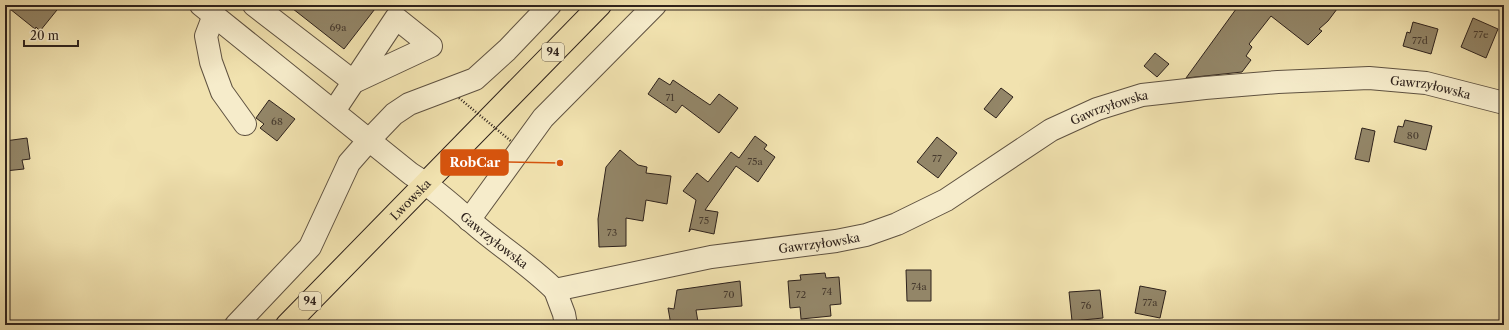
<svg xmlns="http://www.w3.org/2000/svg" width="1509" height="330" font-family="'Libre Caslon Text',serif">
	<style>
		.building { fill: #938668; stroke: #2e221c }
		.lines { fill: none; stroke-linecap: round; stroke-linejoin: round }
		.minor-casing { stroke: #5f5241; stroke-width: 24 }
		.major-casing { stroke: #2e221c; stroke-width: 24 }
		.minor { stroke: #f6eccb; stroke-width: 22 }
		.major { stroke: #f1e2af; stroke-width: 22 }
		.path-bridge { stroke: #2e221c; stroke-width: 2.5; stroke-dasharray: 1 2; stroke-linecap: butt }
		.labels { text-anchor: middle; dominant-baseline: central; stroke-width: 4; stroke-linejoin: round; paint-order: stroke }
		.number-label { font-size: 10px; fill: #473b2f }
		.shield { fill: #f6eccb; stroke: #6a5f50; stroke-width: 1 }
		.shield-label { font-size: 11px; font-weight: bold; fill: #2e221c }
		.street-label { font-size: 12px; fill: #2e221c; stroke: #f6eccb }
		.leader { fill: none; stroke: #d5540e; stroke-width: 1.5 }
		.callout-dot { fill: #d5540e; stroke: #f6eccb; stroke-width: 1.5 }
		.callout { fill: #d5540e; stroke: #d5540e; stroke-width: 1.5 }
		.callout-label { font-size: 13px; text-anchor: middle; font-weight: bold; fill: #fff }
	</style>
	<rect width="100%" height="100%" fill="#f1e2af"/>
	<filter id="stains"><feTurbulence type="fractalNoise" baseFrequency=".005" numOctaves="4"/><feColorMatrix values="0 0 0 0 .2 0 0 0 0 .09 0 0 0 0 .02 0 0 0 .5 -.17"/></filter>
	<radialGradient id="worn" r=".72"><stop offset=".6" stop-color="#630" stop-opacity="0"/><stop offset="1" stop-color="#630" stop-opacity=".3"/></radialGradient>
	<path class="building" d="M 5,5 L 61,5 L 40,31 L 36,27 L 35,29 Z
		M 288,5 L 378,5 L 344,49 Z
		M 1239,5 L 1340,5 L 1328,21 L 1319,29 L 1322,31 L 1308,45 L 1271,16 L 1249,44 L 1252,47 L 1246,56 L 1251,60 L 1242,72 L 1186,78 Z
		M 1473,18 L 1498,29 L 1486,58 L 1461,47 Z
		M 1413,22 L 1438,29 L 1431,54 L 1403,46 L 1407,32 L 1410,33 Z
		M 1155,53 L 1169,64 L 1157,77 L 1144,66 Z
		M 659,78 L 670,85 L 673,80 L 710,105 L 719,94 L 738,108 L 719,133 L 682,105 L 676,113 L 648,94 Z
		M 1001,88 L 1013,97 L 996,118 L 984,109 Z
		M 269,100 L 295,119 L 277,141 L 260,128 L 264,124 L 256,118 Z
		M 1405,120 L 1432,126 L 1426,150 L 1394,142 L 1398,126 L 1403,127 Z
		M 1362,128 L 1375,131 L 1369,162 L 1355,159 Z
		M 755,136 L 767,145 L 764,149 L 775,157 L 758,182 L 736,166 L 705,210 L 718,212 L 714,234 L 691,229 L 689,232 L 696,200 L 683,191 L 697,173 L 708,182 L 731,152 L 739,158 Z
		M 937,137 L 957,153 L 938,178 L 917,162 Z
		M 27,138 L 30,159 L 22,160 L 24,169 L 5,171 L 5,141 Z
		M 620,150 L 638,165 L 647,167 L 646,173 L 671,176 L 667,204 L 646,200 L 643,221 L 626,218 L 626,246 L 599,247 L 598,219 L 606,167 Z
		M 906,270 L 931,270 L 931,301 L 907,301 Z
		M 825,273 L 826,278 L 839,277 L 841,304 L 830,305 L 831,316 L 801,319 L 800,307 L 790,308 L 788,281 L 801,280 L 800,275 Z
		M 740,281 L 742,306 L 696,310 L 698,322 L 671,325 L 668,308 L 674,309 L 677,290 Z
		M 1140,286 L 1166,291 L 1160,318 L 1135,313 Z
		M 1100,290 L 1103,318 L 1072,321 L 1069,292 Z"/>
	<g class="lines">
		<g class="minor-casing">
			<g id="minor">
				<path id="s1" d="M 201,5 L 411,174 C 436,189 456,209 479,228 C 504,249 532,267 555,290 L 711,257 L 836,241 L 866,235 L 897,224 L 946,200 L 1051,130 L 1097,109 L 1142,95 L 1205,88 L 1278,82 L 1369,78 L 1426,83 L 1504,103"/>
				<path d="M 254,5 L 354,82"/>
				<path d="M 214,15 L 206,36 L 211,62 L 222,92 L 245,124"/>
				<path d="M 334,111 L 396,18 L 431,46 L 354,82"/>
				<path d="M 469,220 L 543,118 L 655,5"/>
				<path d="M 555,290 L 564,314 L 566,325"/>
				<path d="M 236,325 L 310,247 L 349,163 L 370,139 L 394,114 L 409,104 L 475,79 L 507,50 L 550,5"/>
			</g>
		</g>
		<g class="major-casing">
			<g id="major">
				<path id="s2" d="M 287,325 L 600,5"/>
			</g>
		</g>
		<use href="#minor" class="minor"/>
		<use href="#major" class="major"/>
		<path class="path-bridge" d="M 459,98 L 512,142"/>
	</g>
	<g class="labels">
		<g class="number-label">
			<text x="338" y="27">69a</text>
			<text x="1481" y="34">77e</text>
			<text x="1420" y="40">77d</text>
			<text x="670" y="97">71</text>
			<text x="277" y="121">68</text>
			<text x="1413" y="135">80</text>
			<text x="937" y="158">77</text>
			<text x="755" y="161">75a</text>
			<text x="704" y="220">75</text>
			<text x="612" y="232">73</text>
			<text x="919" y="286">74a</text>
			<text x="827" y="291">74</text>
			<text x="729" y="294">70</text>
			<text x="801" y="294">72</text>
			<text x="1150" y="302">77a</text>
			<text x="1086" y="305">76</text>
		</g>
		<g class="shield">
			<rect x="542" y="43" width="22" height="18" rx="3"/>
			<rect x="299" y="292" width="22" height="18" rx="3"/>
		</g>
		<g class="shield-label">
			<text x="553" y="52">94</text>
			<text x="310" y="301">94</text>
		</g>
		<g class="street-label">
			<text stroke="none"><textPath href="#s1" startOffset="1372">Gawrzyłowska</textPath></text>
			<text stroke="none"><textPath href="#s1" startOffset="1047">Gawrzyłowska</textPath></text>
			<text stroke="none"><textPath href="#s2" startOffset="176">Lwowska</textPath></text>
			<text stroke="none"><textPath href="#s1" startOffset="376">Gawrzyłowska</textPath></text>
			<text stroke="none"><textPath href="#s1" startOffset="723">Gawrzyłowska</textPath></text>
		</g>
	</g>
	<path class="leader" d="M560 163L508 162"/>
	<circle class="callout-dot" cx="560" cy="163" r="4"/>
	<rect class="callout" x="441" y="150" width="67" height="25" rx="4"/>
	<g class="callout-label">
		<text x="475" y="167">RobCar</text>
	</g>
	<rect width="1509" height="330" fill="none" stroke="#f1e2af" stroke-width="20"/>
	<rect x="6" y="6" width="1497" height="318" fill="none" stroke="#2e221c" stroke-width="2"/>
	<rect x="10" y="10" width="1489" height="310" fill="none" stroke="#2e221c"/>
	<path d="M24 40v6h54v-6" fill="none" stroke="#2e221c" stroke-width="2"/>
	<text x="30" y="40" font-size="12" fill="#2e221c" stroke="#f6eccb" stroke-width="3" paint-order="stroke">20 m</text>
	<rect width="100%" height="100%" filter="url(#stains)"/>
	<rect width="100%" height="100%" fill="url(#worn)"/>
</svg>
